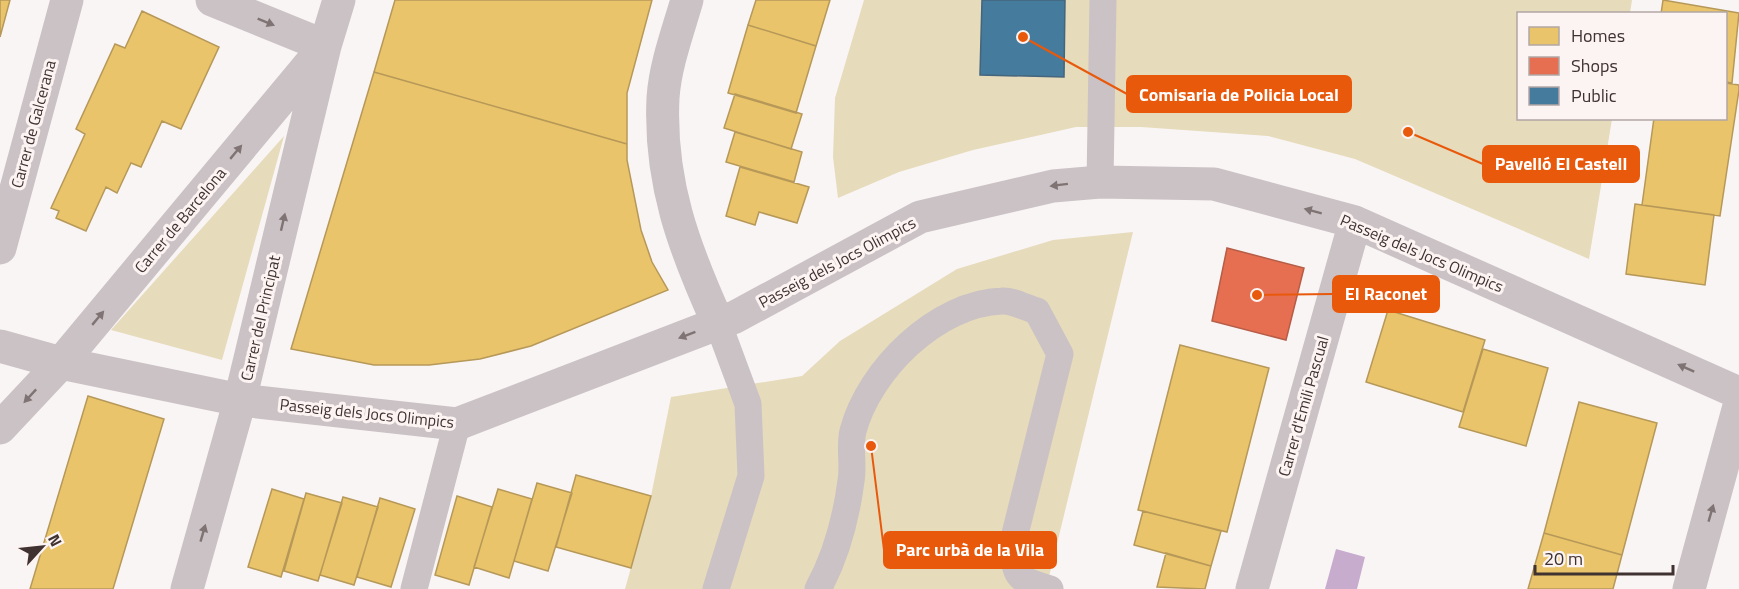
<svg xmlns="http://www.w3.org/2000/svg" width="1739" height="589" font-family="'Titillium Web',sans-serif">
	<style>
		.green { fill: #e6dbbb }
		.water { fill: #c8acce }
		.homes { fill: #e9c46a; stroke: #b69859; stroke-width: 1.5 }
		.shops { fill: #e76f51; stroke: #b55d47; stroke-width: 1.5 }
		.public { fill: #457b9d; stroke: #44657c; stroke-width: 1.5 }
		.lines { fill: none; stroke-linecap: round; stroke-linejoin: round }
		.pedestrian { stroke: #cbc2c5; stroke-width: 27 }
		.minor { stroke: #cbc2c5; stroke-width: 33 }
		.oneway { fill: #7f7373 }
		.labels { text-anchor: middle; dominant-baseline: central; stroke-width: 6; stroke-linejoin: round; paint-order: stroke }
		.street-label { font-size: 16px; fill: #403230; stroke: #fcf4f3 }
		.leader { fill: none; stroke: #e8590c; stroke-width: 2 }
		.callout-dot { fill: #e8590c; stroke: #fcf4f3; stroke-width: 2 }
		.callout { fill: #e8590c; stroke: #e8590c; stroke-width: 2 }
		.callout-label { font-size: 18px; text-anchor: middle; font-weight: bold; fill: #fff }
	</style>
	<rect width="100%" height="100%" fill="#faf5f5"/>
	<path class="green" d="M 864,0 L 1632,0 L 1630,13 L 1518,14 L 1518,118 L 1612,119 L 1589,259 L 1355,159 L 1268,136 L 1141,127 L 1076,127 L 973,150 L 899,172 L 838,198 L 833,157 L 835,98 Z
		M 284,136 L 222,360 L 111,330 Z
		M 1133,232 L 1046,589 L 625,589 L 651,496 L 671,397 L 802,376 L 840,341 L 957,269 L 1053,240 Z"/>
	<path class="water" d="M 1336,549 L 1365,557 L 1357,589 L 1325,589 Z"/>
	<path class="homes" d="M 0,0 L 10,0 L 0,37 Z
		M 395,0 L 652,0 L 627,93 L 627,144 L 374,72 Z
		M 756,0 L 830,0 L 816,46 L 748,25 Z
		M 1663,0 L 1739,13 L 1732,83 L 1726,82 L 1726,14 L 1661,14 Z
		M 142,11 L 219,47 L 181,129 L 162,121 L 141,167 L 131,163 L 117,193 L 106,187 L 86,231 L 56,218 L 59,211 L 51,208 L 85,134 L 76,129 L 115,44 L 125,48 Z
		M 748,25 L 816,46 L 796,113 L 728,93 Z
		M 374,72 L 627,144 L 627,160 L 641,230 L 652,262 L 668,290 L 531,346 L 480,359 L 429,365 L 374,365 L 291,349 Z
		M 1726,83 L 1739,85 L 1739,90 L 1720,216 L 1642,205 L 1654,118 L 1726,118 Z
		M 735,94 L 802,114 L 791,149 L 724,128 Z
		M 735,132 L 802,152 L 794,182 L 726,162 Z
		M 740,167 L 809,187 L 797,223 L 759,212 L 755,225 L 726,216 Z
		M 1635,204 L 1714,215 L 1705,285 L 1626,274 Z
		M 1388,310 L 1485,340 L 1463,412 L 1366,382 Z
		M 1180,345 L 1269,368 L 1227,532 L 1138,510 Z
		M 1483,349 L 1548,368 L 1526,446 L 1459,427 Z
		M 88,396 L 164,419 L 113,589 L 30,589 Z
		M 1579,402 L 1657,423 L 1622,555 L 1544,533 Z
		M 576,475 L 651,496 L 631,568 L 556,547 Z
		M 537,483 L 572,493 L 548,571 L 514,561 Z
		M 272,489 L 304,499 L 281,577 L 248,567 Z
		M 498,489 L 532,499 L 509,578 L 474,567 Z
		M 306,493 L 342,503 L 318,581 L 284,571 Z
		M 457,496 L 492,507 L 469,585 L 435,575 Z
		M 343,497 L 378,507 L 354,585 L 320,575 Z
		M 380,498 L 415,509 L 391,587 L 357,577 Z
		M 1143,511 L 1221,531 L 1211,566 L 1134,545 Z
		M 1544,533 L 1622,555 L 1613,589 L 1528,589 Z
		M 1166,553 L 1211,566 L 1205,589 L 1157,587 Z"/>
	<path class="shops" d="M 1227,248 L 1304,268 L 1286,340 L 1212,321 Z"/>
	<path class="public" d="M 982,0 L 1065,0 L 1064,77 L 980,75 Z"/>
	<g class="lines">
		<path class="pedestrian" d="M 1100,182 L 1103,0
			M 414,589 L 457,424
			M 716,589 L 751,476 L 748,404 L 718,323
			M 818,589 C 836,556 846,519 851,481 C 854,465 849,447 853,431 C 869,370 937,303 1002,301 C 1012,300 1026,308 1037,311 L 1060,354 L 1013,542 C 1015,578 1016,579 1050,589"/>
		<path class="minor" d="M 212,0 L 325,46
			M 687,0 C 678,31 665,66 663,98 C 659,182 684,248 718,323
			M 0,248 L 67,0
			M 0,346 L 61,363 L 240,400 L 457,424 L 735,317 L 920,217 L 1053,186 L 1100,182 L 1214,184 L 1355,222 L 1739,393
			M 0,428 L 61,363 L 325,46 L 339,0
			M 187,589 L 240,400 L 325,46
			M 1252,589 L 1355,222
			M 1689,589 L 1739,406"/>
	</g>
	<defs><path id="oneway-solid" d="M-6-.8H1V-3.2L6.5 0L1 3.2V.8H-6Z" transform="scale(1.5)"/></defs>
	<g class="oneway">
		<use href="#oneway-solid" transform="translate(266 22) rotate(22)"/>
		<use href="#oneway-solid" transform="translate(236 152) rotate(-50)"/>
		<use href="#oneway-solid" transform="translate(1059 185) rotate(173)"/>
		<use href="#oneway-solid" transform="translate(1313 211) rotate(-165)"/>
		<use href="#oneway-solid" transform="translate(283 222) rotate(-77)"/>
		<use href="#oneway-solid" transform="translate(98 318) rotate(-50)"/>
		<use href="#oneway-solid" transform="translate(687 335) rotate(159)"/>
		<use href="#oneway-solid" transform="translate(1686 368) rotate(-156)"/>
		<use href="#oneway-solid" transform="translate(30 396) rotate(133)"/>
		<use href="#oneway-solid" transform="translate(1711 513) rotate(-74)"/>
		<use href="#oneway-solid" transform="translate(203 533) rotate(-74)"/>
	</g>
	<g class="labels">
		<g class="street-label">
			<text transform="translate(33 124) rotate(-75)">Carrer de Galcerana</text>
			<text transform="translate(180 220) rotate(-50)">Carrer de Barcelona</text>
			<text transform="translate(1422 253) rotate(23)">Passeig dels Jocs Olimpics</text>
			<text transform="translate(837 262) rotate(-28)">Passeig dels Jocs Olimpics</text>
			<text transform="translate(260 318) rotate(-77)">Carrer del Principat</text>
			<text transform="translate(1303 406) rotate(-74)">Carrer d'Emili Pascual</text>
			<text transform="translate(367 413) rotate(6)">Passeig dels Jocs Olimpics</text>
		</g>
	</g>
	<path class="leader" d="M1023 37L1127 94M1408 132L1483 164M1257 295L1333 294M871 446L884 550"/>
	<g class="callout-dot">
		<circle cx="1023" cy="37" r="6"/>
		<circle cx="1408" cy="132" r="6"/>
		<circle cx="1257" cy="295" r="6"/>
		<circle cx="871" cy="446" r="6"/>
	</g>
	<g class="callout">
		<rect x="1127" y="76" width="224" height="36" rx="6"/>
		<rect x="1483" y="146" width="156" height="36" rx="6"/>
		<rect x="1333" y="276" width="106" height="36" rx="6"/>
		<rect x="884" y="532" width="172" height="36" rx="6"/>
	</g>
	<g class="callout-label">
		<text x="1239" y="101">Comisaria de Policia Local</text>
		<text x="1561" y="170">Pavelló El Castell</text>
		<text x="1386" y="300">El Raconet</text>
		<text x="970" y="556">Parc urbà de la Vila</text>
	</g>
	<rect x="1517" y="12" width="210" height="108" fill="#fcf4f3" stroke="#b1a6a5" stroke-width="1.5"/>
	<rect x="1529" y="27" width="30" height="18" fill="#e9c46a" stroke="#b1a6a5" stroke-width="1.5"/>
	<text x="1571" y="42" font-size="18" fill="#403230">Homes</text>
	<rect x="1529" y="57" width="30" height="18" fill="#e76f51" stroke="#b1a6a5" stroke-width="1.5"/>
	<text x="1571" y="72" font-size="18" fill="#403230">Shops</text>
	<rect x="1529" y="87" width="30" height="18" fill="#457b9d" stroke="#b1a6a5" stroke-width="1.5"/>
	<text x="1571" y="102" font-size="18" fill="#403230">Public</text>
	<g transform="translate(42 547) rotate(63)" stroke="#fcf4f3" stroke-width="4.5" paint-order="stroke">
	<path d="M0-4.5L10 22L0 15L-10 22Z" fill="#403230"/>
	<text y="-9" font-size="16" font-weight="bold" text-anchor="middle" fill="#403230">N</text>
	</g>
	<path d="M1535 565v9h138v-9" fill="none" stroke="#403230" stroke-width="3"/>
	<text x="1544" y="565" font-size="18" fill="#403230" stroke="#fcf4f3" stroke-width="4.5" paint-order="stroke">20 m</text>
</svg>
